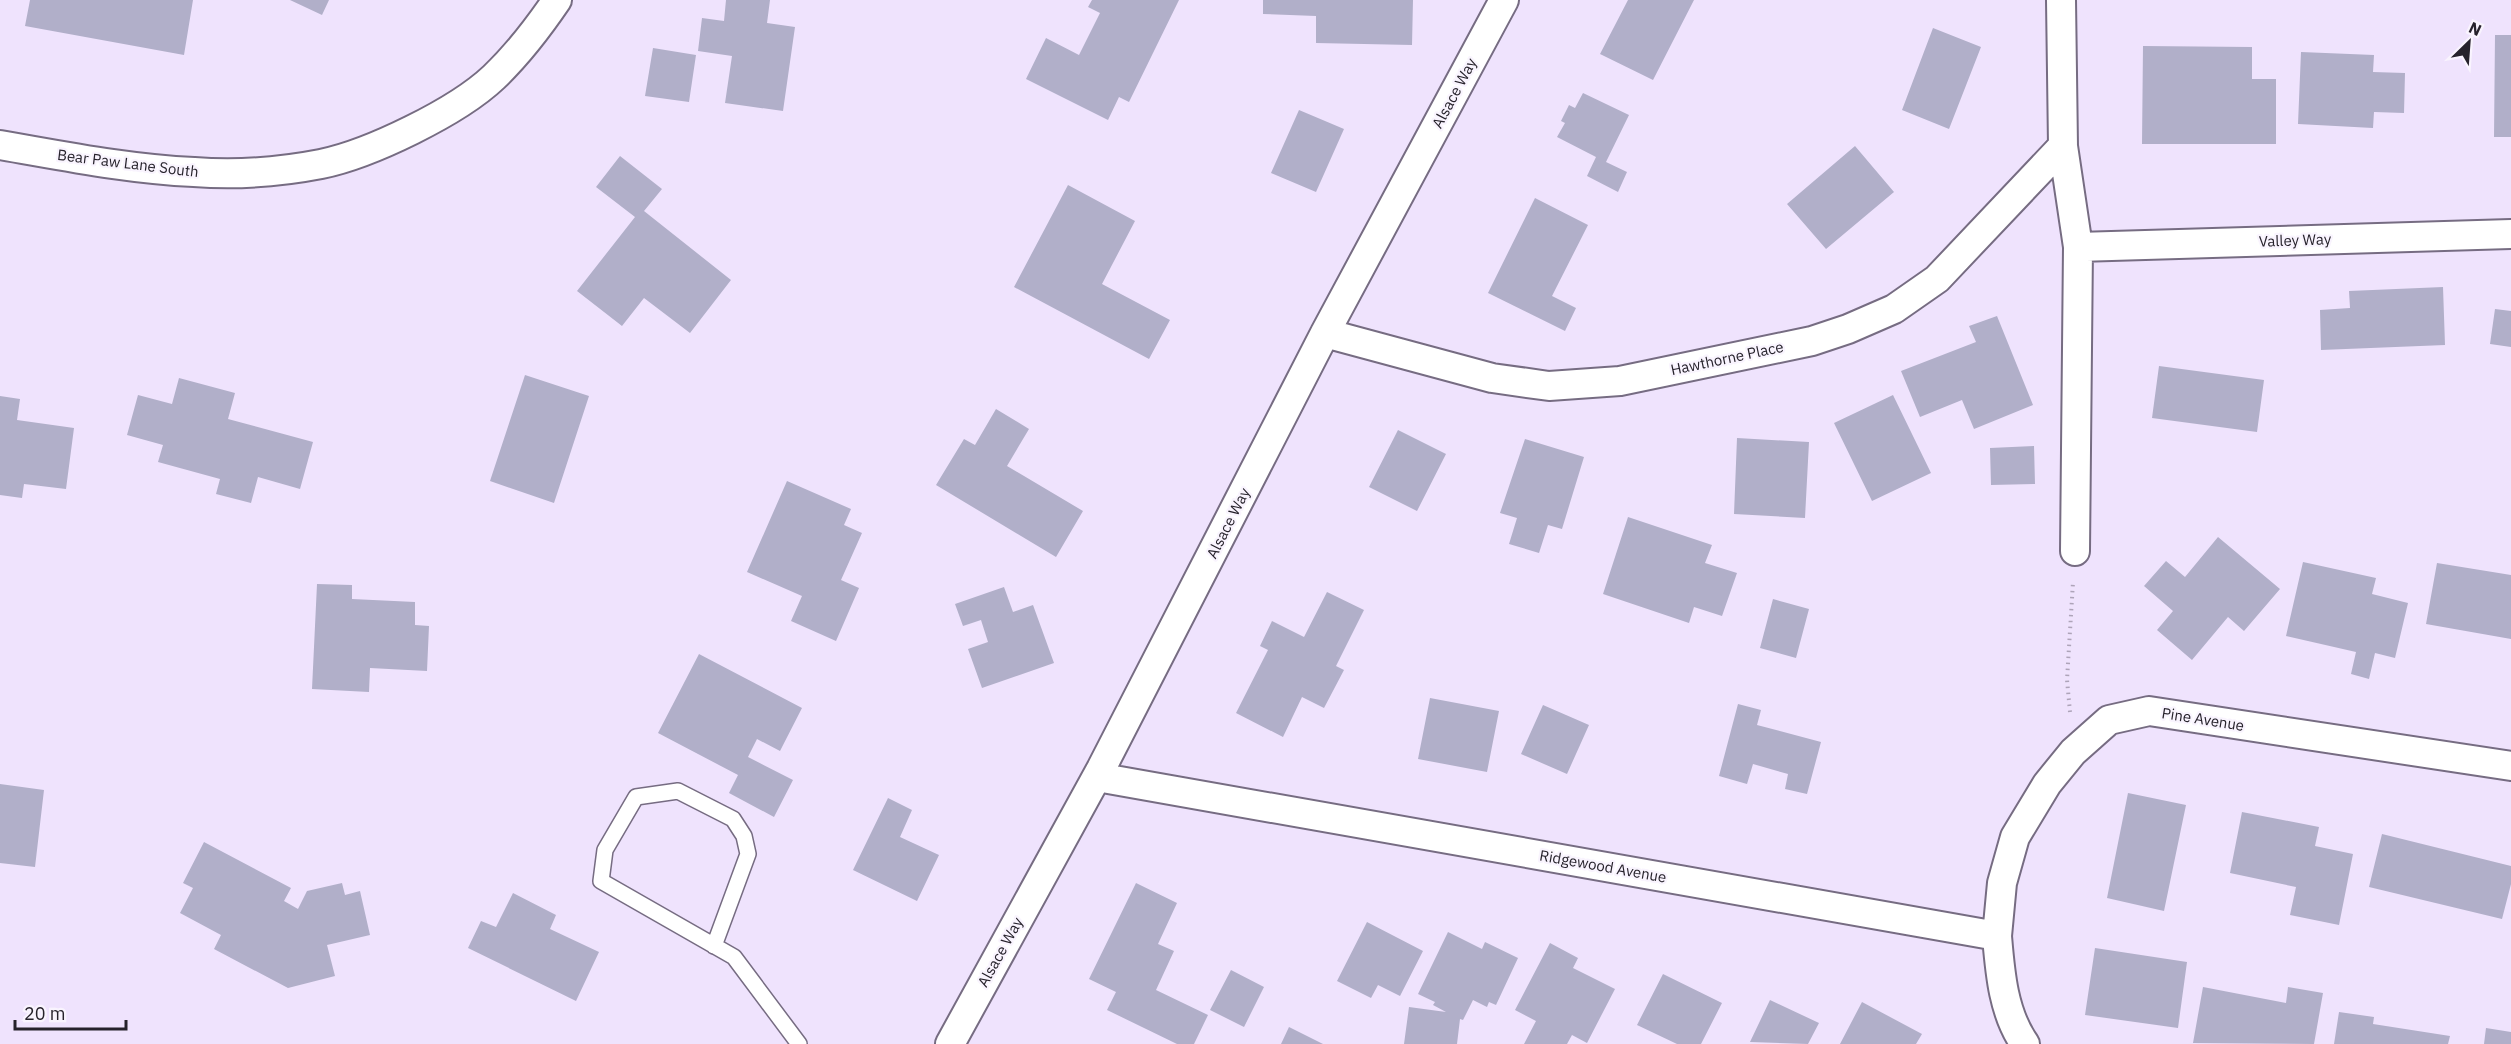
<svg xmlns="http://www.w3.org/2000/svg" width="2511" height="1044" font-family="'IBM Plex Sans',sans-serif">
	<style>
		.building { fill: #b1afc9 }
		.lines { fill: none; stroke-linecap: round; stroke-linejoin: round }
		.service-casing { stroke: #766c82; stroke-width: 18 }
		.minor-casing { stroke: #766c82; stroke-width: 32 }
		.path { stroke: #aea4b9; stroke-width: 4; stroke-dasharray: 1.5 4.5; stroke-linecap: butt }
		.service { stroke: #fff; stroke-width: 15 }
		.minor { stroke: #fff; stroke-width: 28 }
		.labels { text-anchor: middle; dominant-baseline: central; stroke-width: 4.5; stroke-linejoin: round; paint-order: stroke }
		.street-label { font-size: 15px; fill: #26222b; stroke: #f9f4fe }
	</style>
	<rect width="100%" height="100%" fill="#efe3fd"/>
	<path class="building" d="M 30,0 L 193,0 L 184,55 L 25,26 Z
		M 290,0 L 329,0 L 322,15 Z
		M 726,0 L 770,0 L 767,23 L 795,27 L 783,111 L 725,103 L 732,56 L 698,51 L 702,18 L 724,21 Z
		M 1092,0 L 1179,0 L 1129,102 L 1119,97 L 1108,120 L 1026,79 L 1046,38 L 1079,55 L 1100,13 L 1088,7 Z
		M 1263,0 L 1413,0 L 1412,45 L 1316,43 L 1316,16 L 1263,14 Z
		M 1628,0 L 1694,0 L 1653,80 L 1600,54 Z
		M 1933,28 L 1981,47 L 1949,129 L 1902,110 Z
		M 2495,35 L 2511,35 L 2511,137 L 2494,137 Z
		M 2143,46 L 2252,47 L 2252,79 L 2276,79 L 2276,144 L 2142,144 Z
		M 653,48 L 696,55 L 689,102 L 645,96 Z
		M 2301,52 L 2374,55 L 2373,72 L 2405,73 L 2404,113 L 2374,112 L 2373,128 L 2298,124 Z
		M 1583,93 L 1629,115 L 1606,162 L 1627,172 L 1618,192 L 1587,176 L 1596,157 L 1557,137 L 1565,123 L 1561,121 L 1569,105 L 1575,108 Z
		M 1299,110 L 1344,129 L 1316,192 L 1271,173 Z
		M 1855,146 L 1894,192 L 1826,249 L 1787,204 Z
		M 620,156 L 662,189 L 644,211 L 731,280 L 690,333 L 644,298 L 622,326 L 577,291 L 635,217 L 596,187 Z
		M 1068,185 L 1135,221 L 1102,284 L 1170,320 L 1149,359 L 1014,287 Z
		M 1535,198 L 1588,225 L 1552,296 L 1576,308 L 1565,331 L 1488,293 Z
		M 2443,287 L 2445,345 L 2321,350 L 2320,310 L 2350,308 L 2349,291 Z
		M 2495,309 L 2511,311 L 2511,347 L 2490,344 Z
		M 1997,316 L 2033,405 L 1974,429 L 1962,400 L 1920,417 L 1901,371 L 1976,342 L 1969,326 Z
		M 2159,366 L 2264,380 L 2257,432 L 2152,418 Z
		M 525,375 L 589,396 L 554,503 L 490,481 Z
		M 179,378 L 235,393 L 228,419 L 313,442 L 300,489 L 258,477 L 251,503 L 216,494 L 220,479 L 158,462 L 163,445 L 127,435 L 138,395 L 172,404 Z
		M 1893,395 L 1931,473 L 1872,501 L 1834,423 Z
		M 0,396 L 20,399 L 17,420 L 74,428 L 66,489 L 24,484 L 22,498 L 0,495 Z
		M 996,409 L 1029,429 L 1007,466 L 1083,511 L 1056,557 L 936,485 L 964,439 L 975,445 Z
		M 1398,430 L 1446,454 L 1417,511 L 1369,487 Z
		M 1737,438 L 1809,442 L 1805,518 L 1734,514 Z
		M 1525,439 L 1584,457 L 1562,529 L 1548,525 L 1539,553 L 1509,544 L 1517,518 L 1500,513 Z
		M 2034,446 L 2035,484 L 1991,485 L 1990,448 Z
		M 787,481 L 851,509 L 844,525 L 862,533 L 841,580 L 859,588 L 836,641 L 791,621 L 802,596 L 747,572 Z
		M 1628,517 L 1712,545 L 1705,563 L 1737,573 L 1722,616 L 1694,607 L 1689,623 L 1603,594 Z
		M 2218,537 L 2280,589 L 2244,631 L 2228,617 L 2192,660 L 2157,630 L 2173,611 L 2144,586 L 2166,561 L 2185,577 Z
		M 2303,562 L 2376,578 L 2372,594 L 2408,603 L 2395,658 L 2375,653 L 2369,679 L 2351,674 L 2356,652 L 2286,636 Z
		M 2437,563 L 2511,575 L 2511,639 L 2426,624 Z
		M 317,584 L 352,585 L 352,599 L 415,602 L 415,625 L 429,626 L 427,671 L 370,668 L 369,692 L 312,689 Z
		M 1004,587 L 1013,612 L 1033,605 L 1054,663 L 982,688 L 968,649 L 988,642 L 981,620 L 963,626 L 955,604 Z
		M 1327,592 L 1364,610 L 1336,666 L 1344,670 L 1324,708 L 1302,697 L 1283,737 L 1236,713 L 1268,650 L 1260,646 L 1272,621 L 1304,637 Z
		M 1773,599 L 1809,609 L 1796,658 L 1760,648 Z
		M 699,654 L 802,708 L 780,751 L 757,739 L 748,757 L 793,780 L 774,817 L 729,793 L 738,775 L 658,733 Z
		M 1430,698 L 1499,711 L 1487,772 L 1418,759 Z
		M 1738,704 L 1761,710 L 1757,725 L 1821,742 L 1807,794 L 1785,789 L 1788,774 L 1753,764 L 1747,784 L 1719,776 Z
		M 1543,705 L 1589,725 L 1567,774 L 1521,754 Z
		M 0,784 L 44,790 L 35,867 L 0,863 Z
		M 2128,793 L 2186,805 L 2164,911 L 2107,898 Z
		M 888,798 L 912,810 L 900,837 L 939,855 L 917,901 L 853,870 Z
		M 2242,812 L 2319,827 L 2315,846 L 2353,854 L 2339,925 L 2290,915 L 2296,887 L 2230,873 Z
		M 2382,834 L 2511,866 L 2511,884 L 2502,919 L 2369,887 Z
		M 204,842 L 291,888 L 284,901 L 298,909 L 307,891 L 342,883 L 345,895 L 360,891 L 370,935 L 327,945 L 335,976 L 288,988 L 214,949 L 221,935 L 180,913 L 193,888 L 183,883 Z
		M 1136,883 L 1177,903 L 1158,944 L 1174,951 L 1156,990 L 1208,1015 L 1194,1044 L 1177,1044 L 1107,1010 L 1116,992 L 1089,979 Z
		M 513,893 L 556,915 L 550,929 L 599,952 L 576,1001 L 468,948 L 481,921 L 496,927 Z
		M 1367,922 L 1423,951 L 1400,996 L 1378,985 L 1371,998 L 1337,981 Z
		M 1448,932 L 1482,949 L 1485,942 L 1518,958 L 1496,1005 L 1489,1002 L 1487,1007 L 1473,1000 L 1463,1020 L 1460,1019 L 1457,1044 L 1404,1044 L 1409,1007 L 1446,1012 L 1433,1005 L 1435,1002 L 1418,994 Z
		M 1550,943 L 1578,958 L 1573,968 L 1615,989 L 1587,1043 L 1572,1035 L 1567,1044 L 1524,1044 L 1536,1021 L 1515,1010 Z
		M 2095,948 L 2187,962 L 2178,1028 L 2085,1015 Z
		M 1231,970 L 1264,987 L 1244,1027 L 1210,1010 Z
		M 1663,974 L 1722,1003 L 1701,1044 L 1677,1044 L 1637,1025 Z
		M 2203,987 L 2286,1003 L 2288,987 L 2323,993 L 2314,1044 L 2193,1043 Z
		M 1770,1000 L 1819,1023 L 1808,1044 L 1750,1042 Z
		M 1862,1002 L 1922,1034 L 1916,1044 L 1840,1044 Z
		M 2339,1012 L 2374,1017 L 2373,1024 L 2450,1036 L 2448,1044 L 2334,1044 Z
		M 1289,1027 L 1323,1044 L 1281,1044 Z
		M 2486,1028 L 2511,1032 L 2511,1044 L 2484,1044 Z"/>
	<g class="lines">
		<g class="service-casing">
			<path id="service" d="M 714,946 L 748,854 L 744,836 L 733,819 L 678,791 L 636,797 L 605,850 L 601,881 L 734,957 L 799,1044"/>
		</g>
		<g class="minor-casing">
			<path id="minor" d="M 0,145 C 64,156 128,169 194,172 C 235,175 280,172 321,164 C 370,154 457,112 494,77 C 518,54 538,28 557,0
				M 2063,146 L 2078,247 L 2075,551
				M 2078,247 L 2511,234
				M 1325,333 L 1492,378 L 1549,386 L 1620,381 L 1812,341 L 1848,329 L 1894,309 L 1937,279 L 2063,146 L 2061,0
				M 1097,777 L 1997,936 C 2000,972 2003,1013 2025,1044
				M 1997,936 L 2002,883 L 2015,837 L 2047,784 L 2073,752 L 2109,720 L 2149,711 L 2511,766
				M 950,1044 L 1101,769 L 1325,333 L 1504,0"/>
		</g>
		<path class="path" d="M 2070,712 L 2067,680 L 2073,582"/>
		<use href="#service" class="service"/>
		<use href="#minor" class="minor"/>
	</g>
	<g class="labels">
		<g class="street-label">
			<text transform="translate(1454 93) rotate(-62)">Alsace Way</text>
			<text transform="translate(128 163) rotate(7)">Bear Paw Lane South</text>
			<text transform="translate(2295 240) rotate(-2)">Valley Way</text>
			<text transform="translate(1727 358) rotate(-12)">Hawthorne Place</text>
			<text transform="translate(1228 523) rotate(-63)">Alsace Way</text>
			<text transform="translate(2203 719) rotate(9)">Pine Avenue</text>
			<text transform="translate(1603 866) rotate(10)">Ridgewood Avenue</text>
			<text transform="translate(1000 952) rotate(-61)">Alsace Way</text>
		</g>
	</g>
	<g transform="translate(2469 42) rotate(25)" stroke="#f9f4fe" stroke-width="4.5" paint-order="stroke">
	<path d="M0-4.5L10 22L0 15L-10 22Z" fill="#26222b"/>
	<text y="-9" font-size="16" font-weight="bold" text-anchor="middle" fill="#26222b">N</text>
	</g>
	<path d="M15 1020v9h111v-9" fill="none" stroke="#26222b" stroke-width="3"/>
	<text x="24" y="1020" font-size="18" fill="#26222b" stroke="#f9f4fe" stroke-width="4.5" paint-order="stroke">20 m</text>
</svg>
